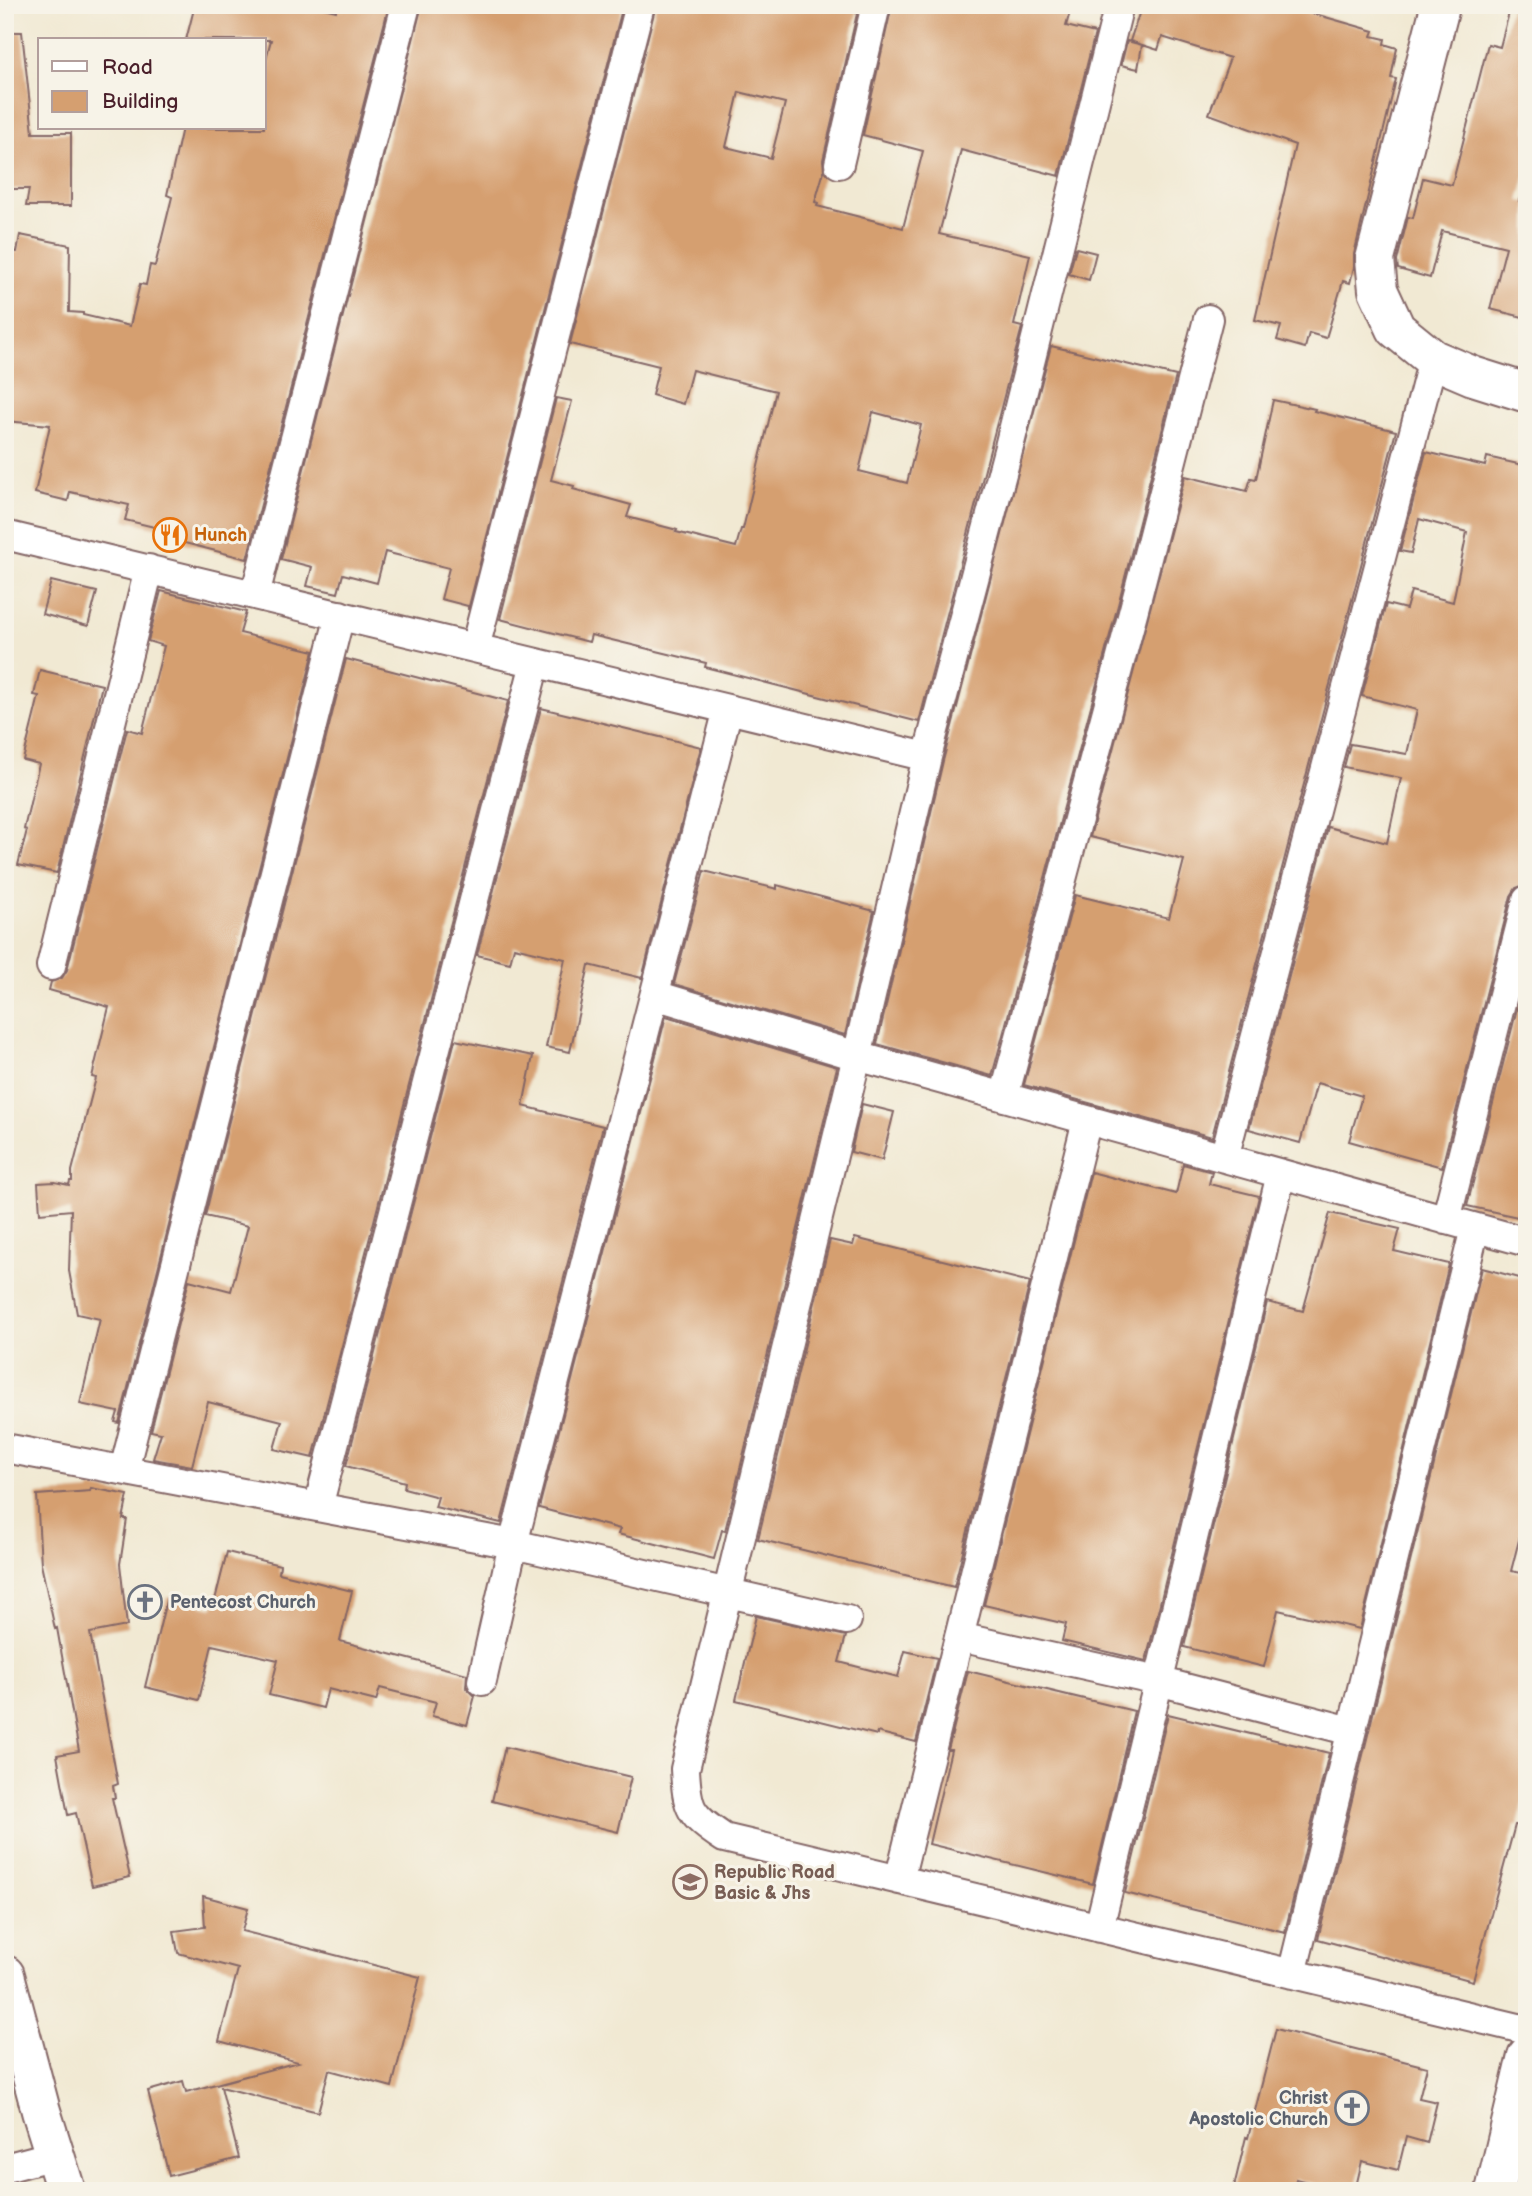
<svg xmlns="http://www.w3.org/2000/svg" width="1532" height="2196" font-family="'Balsamiq Sans',sans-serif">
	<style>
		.building { fill: #d59f70; fill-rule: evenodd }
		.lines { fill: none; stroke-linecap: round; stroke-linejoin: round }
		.street-casing { stroke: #846666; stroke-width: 32 }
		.secondary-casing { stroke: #846666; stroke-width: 42 }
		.street { stroke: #fff; stroke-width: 28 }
		.secondary { stroke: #fff; stroke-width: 38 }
		.labels { text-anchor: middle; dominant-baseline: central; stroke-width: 6; stroke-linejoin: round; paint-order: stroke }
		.food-label { font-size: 18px; font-weight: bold; fill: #c56008; stroke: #f7f3e8; text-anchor: start }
		.worship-label { font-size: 18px; font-weight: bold; fill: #5b616d; stroke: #f7f3e8; text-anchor: start }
		.education-label { font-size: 18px; font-weight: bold; fill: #785e54; stroke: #f7f3e8; text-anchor: start }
	</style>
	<rect width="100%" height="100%" fill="#f7f3e8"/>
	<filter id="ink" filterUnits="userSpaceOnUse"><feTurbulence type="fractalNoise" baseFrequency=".0143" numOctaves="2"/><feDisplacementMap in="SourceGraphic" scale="14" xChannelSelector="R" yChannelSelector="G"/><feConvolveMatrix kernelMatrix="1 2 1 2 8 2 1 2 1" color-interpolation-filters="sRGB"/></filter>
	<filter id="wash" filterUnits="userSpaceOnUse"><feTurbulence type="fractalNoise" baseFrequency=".00686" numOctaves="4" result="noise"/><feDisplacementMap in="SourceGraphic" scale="28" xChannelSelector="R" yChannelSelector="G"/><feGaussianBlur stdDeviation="1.57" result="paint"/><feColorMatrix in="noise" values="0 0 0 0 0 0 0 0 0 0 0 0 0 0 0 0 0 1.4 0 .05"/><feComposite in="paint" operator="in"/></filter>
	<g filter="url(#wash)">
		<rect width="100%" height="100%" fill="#f1e9d3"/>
		<g id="blocks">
			<path class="building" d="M 195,5 L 312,5 L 336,11 L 338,5 L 389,5 L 247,559 L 173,540 L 175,532 L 125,520 L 129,505 L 70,492 L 68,501 L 35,493 L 50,425 L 5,421 L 5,251 L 17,252 L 20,235 L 70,245 L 69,312 L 83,313 L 83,315 L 130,326 L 140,284 L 146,285 L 150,265 L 155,266 L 172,197 L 167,195 L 182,128 L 264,128 L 264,66 L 271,40 L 186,40 Z
				M 422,5 L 623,5 L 468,610 L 468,606 L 441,599 L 449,568 L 385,552 L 377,583 L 343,574 L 338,593 L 307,586 L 312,567 L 281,559 Z
				M 656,5 L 859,5 L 823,160 L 824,171 L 815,202 L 818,203 L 817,206 L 903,228 L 923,151 L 863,135 L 892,5 L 1072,5 L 1066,26 L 1095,33 L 1059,176 L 961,150 L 939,234 L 1030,255 L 1014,325 L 1022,327 L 919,722 L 705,667 L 706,663 L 591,635 L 589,642 L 500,619 L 556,398 L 572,401 L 551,480 L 574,486 L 573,489 L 631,505 L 627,517 L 677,530 L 676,532 L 736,547 L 741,529 L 743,529 L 776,391 L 692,370 L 683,404 L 652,395 L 659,366 L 570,344 ZM 739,92 L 785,103 L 771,158 L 726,147 ZM 873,412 L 921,425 L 907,483 L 859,471 Z
				M 1142,5 L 1303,5 L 1301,10 L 1374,31 L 1372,36 L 1385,39 L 1384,44 L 1397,48 L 1391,78 L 1396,79 L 1354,254 L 1354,267 L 1350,283 L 1343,281 L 1326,338 L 1309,333 L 1305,348 L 1277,340 L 1281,326 L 1255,320 L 1295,145 L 1209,114 L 1230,58 L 1162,37 L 1158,50 L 1130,41 Z
				M 1511,5 L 1527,5 L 1527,172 L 1519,201 L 1527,202 L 1527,318 L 1490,309 L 1506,247 L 1442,231 L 1430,278 L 1398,269 L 1397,261 L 1408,217 L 1413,218 L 1423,178 L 1452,185 L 1488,44 L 1500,47 Z
				M 5,32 L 22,32 L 33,133 L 71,133 L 71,206 L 26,206 L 29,189 L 5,189 Z
				M 1127,41 L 1142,45 L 1138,69 L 1121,65 Z
				M 1076,248 L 1096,253 L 1089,280 L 1069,274 Z
				M 1051,346 L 1176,376 L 1118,605 L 992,1076 L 877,1044 L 943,761 Z
				M 1273,400 L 1315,409 L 1314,411 L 1396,431 L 1212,1137 L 1024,1085 L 1075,895 L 1169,918 L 1184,860 L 1090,837 L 1185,476 L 1247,491 L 1251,478 L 1256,479 Z
				M 1426,452 L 1485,466 L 1487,457 L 1527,466 L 1527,884 L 1516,888 L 1511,896 L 1442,1167 L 1349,1141 L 1362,1096 L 1317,1083 L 1300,1143 L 1249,1129 L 1328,827 L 1387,843 L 1401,778 L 1344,767 L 1350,744 L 1407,754 L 1417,710 L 1362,696 L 1386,604 L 1406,609 L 1411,591 L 1453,602 L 1467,532 L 1419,519 L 1411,553 L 1400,551 Z
				M 51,581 L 97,592 L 88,626 L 42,614 Z
				M 161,591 L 246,612 L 240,633 L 314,651 L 119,1423 L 115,1422 L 118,1412 L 80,1404 L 100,1319 L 77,1314 L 69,1271 L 71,1210 L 40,1213 L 38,1183 L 55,1182 L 69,1185 L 70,1181 L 72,1181 L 72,1171 L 96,1078 L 92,1077 L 109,1007 L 49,990 L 51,982 L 62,978 L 67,970 L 127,729 L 142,733 L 164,646 L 148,641 Z
				M 346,659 L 508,701 L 313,1458 L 274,1449 L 282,1421 L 208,1402 L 192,1466 L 153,1459 L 161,1433 L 151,1431 L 189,1280 L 231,1291 L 248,1226 L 205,1216 Z
				M 40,670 L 102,685 L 57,873 L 18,865 L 27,830 L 24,829 L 39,764 L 23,760 L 39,696 L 34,695 Z
				M 541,708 L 701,747 L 642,978 L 589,965 L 570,1052 L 546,1047 L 565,959 L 514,947 L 510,963 L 477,955 Z
				M 704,871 L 777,889 L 777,885 L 874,911 L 845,1035 L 674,984 Z
				M 1527,969 L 1527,1219 L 1467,1206 Z
				M 666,1016 L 837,1067 L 725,1531 L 722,1530 L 714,1559 L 618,1534 L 620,1529 L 539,1508 Z
				M 455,1040 L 533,1056 L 523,1106 L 603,1126 L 501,1523 L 435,1507 L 438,1497 L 404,1488 L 405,1482 L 346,1466 Z
				M 862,1104 L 894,1112 L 882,1160 L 851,1152 Z
				M 1183,1164 L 1212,1172 L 1209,1184 L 1259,1196 L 1146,1661 L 1062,1641 L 1066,1624 L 984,1605 L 1091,1172 L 1176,1194 Z
				M 1330,1213 L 1400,1229 L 1394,1251 L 1449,1264 L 1360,1629 L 1278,1610 L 1264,1667 L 1184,1647 L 1267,1302 L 1303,1311 Z
				M 855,1238 L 1030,1282 L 954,1587 L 758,1539 L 830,1240 L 853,1245 Z
				M 1482,1268 L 1527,1280 L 1527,1509 L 1511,1571 L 1527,1574 L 1527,1790 L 1518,1825 L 1515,1825 L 1473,1981 L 1318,1939 Z
				M 91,1488 L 128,1495 L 123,1519 L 127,1519 L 120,1564 L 127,1626 L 90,1633 L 118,1784 L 113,1786 L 115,1798 L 112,1798 L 130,1877 L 92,1886 L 76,1813 L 68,1815 L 57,1755 L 79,1751 L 57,1628 L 55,1629 L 41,1564 L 37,1495 L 90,1491 Z
				M 227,1552 L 280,1565 L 279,1573 L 352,1591 L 340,1641 L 467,1674 L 466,1687 L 475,1696 L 467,1725 L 432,1716 L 436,1702 L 380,1688 L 376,1701 L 328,1689 L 323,1708 L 269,1695 L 278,1660 L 212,1645 L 199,1700 L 145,1687 L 167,1597 L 213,1608 Z
				M 756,1616 L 846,1636 L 839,1662 L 898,1677 L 905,1651 L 937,1658 L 916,1742 L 877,1732 L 877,1735 L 736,1700 Z
				M 968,1671 L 1134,1711 L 1093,1884 L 929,1844 L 951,1750 L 948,1750 Z
				M 1168,1714 L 1329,1753 L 1285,1932 L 1125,1893 Z
				M 505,1747 L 631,1777 L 618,1832 L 492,1801 Z
				M 203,1896 L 248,1908 L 242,1931 L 420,1977 L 392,2087 L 329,2070 L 318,2112 L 221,2087 L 239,2158 L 169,2176 L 148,2091 L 183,2081 L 186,2092 L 298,2062 L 219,2041 L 238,1969 L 178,1953 L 174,1931 L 205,1927 Z
				M 1276,2029 L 1427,2067 L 1419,2098 L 1437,2102 L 1427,2143 L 1406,2137 L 1398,2170 L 1362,2161 L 1355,2191 L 1342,2191 L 1296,2179 L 1293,2191 L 1233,2191 L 1246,2137 L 1248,2138 Z"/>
		</g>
	</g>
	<g filter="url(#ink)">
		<use href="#blocks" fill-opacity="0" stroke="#846666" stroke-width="2"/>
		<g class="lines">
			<g class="street-casing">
				<path id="street" d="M 1119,5 L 1010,443 L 927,757 L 857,1056 L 685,1769 C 687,1810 690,1815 724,1838 L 1527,2030
					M 839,164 L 876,5
					M 5,535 L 927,757
					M 255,595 L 406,5
					M 475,648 L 640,5
					M 51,966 L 149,569
					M 655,995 L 857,1056 L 1527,1242
					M 1004,1097 L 1134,609 L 1208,319
					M 1224,1158 L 1433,359
					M 1446,1220 L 1527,900
					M 5,1448 L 513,1544 L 847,1620
					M 124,1470 L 340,615
					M 318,1507 L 535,663
					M 959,1637 L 1158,1681 L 1351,1731
					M 482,1681 L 513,1544 L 728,709
					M 899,1880 L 1087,1120
					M 1099,1928 L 1281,1174
					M 1292,1974 L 1475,1228
					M 5,2168 L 54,2155"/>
			</g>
			<g class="secondary-casing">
				<path id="secondary" d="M 1439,11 L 1375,259 L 1378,290 L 1396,329 L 1433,359 L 1473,376 L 1527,393
					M 5,1975 L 41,2111 L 66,2191
					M 1495,2191 L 1527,2056"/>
			</g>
			<use href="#street" class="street"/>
			<use href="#secondary" class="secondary"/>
		</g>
	</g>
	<defs>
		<g id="restaurant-ring" transform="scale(1.75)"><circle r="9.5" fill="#f7f3e8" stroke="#e8710a" stroke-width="1.5"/><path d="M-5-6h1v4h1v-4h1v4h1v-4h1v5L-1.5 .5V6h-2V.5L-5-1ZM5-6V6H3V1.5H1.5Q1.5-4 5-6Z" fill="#e8710a"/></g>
		<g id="church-ring" transform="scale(1.75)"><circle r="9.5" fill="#f7f3e8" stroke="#6b7280" stroke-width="1.5"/><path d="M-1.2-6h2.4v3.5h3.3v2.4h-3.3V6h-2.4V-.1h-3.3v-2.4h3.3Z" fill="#6b7280"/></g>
		<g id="school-ring" transform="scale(1.75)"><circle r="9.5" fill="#f7f3e8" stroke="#8d6e63" stroke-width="1.5"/><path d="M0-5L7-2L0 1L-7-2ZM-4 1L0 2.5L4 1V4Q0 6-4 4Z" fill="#8d6e63"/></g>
	</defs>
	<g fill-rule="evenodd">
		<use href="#restaurant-ring" x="170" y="535"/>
		<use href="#church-ring" x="145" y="1602"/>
		<use href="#school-ring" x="690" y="1882"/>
		<use href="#church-ring" x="1352" y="2108"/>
	</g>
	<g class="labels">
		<g class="food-label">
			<text x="194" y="535">Hunch</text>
		</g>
		<g class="worship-label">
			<text x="170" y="1602">Pentecost Church</text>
			<text x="1328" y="2098" text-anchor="end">Christ<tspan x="1328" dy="21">Apostolic Church</tspan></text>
		</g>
		<g class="education-label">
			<text x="714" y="1872">Republic Road<tspan x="714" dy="21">Basic &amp; Jhs</tspan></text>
		</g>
	</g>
	<rect width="1532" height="2196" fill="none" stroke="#f7f3e8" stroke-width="28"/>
	<rect x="38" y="38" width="228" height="91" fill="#f7f3e8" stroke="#b29e9c" stroke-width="2"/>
	<rect x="52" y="61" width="35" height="10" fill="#ffffff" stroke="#b29e9c" stroke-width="2"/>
	<text x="102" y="74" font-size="21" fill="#4a1f2b">Road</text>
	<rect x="52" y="91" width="35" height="21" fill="#d59f70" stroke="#b29e9c" stroke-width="2"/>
	<text x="102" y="108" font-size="21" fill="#4a1f2b">Building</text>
</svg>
